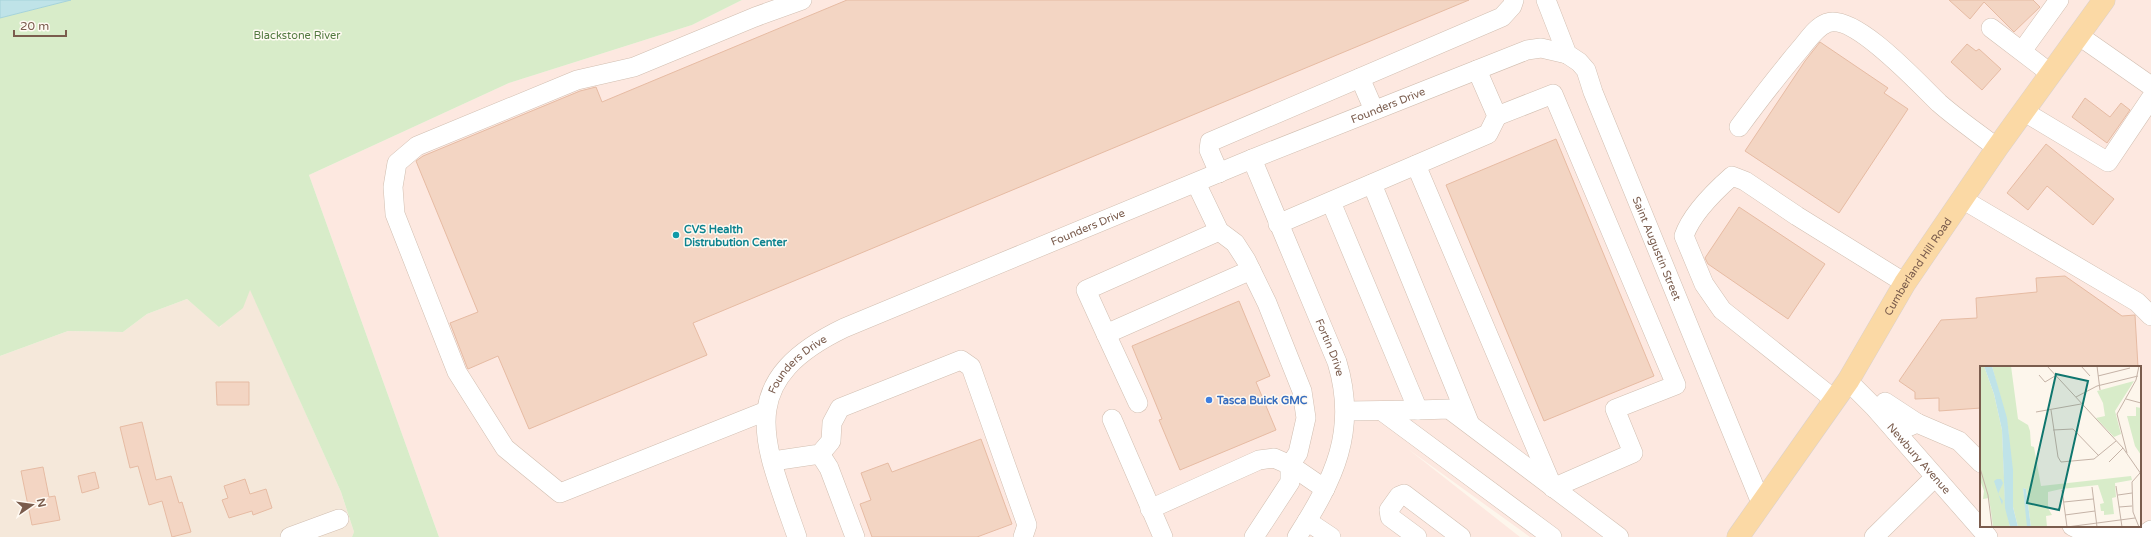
<svg xmlns="http://www.w3.org/2000/svg" width="2151" height="537" font-family="'Varela Round',sans-serif">
	<style>
		.residential { fill: #f5e8da }
		.commercial { fill: #fde8e0; fill-rule: evenodd }
		.green { fill: #d8ecc9 }
		.water { fill: #bfe3e8; stroke: #a5d3da }
		.building { fill: #f3d5c3; stroke: #e6bba3 }
		.lines { fill: none; stroke-linecap: round; stroke-linejoin: round }
		.minor-casing { stroke: #d1beb0; stroke-width: 20 }
		.major-casing { stroke: #dad1cd; stroke-width: 23 }
		.minor { stroke: #fff; stroke-width: 19 }
		.major { stroke: #fbd9a5; stroke-width: 22 }
		.culture-dot { fill: #0f9aa8; stroke: #fffaf3; stroke-width: 1.5 }
		.shop-dot { fill: #3f7fe0; stroke: #fffaf3; stroke-width: 1.5 }
		.labels { text-anchor: middle; dominant-baseline: central; stroke-width: 3; stroke-linejoin: round; paint-order: stroke }
		.park-label { font-size: 11px; fill: #537a41; stroke: #fffaf3 }
		.street-label { font-size: 11px; fill: #7a5c4d; stroke: #fffaf3 }
		.culture-label { font-size: 11px; font-weight: bold; fill: #0d838f; stroke: #fffaf3; text-anchor: start }
		.shop-label { font-size: 11px; font-weight: bold; fill: #366cbe; stroke: #fffaf3; text-anchor: start }
		.inset-road { fill: none; stroke: #c5b3a7; stroke-width: 1 }
		.view { fill: #0f766e; fill-opacity: 0.15; stroke: #0f766e; stroke-width: 2 }
		.inset-edge { fill: none; stroke: #7a5c4d; stroke-width: 2 }
	</style>
	<rect width="100%" height="100%" fill="#fdf6ec"/>
	<path class="residential" d="M 250,289 L 341,492 L 354,532 L 352,537 L 0,537 L 0,356 L 68,331 L 123,332 L 147,314 L 187,299 L 220,327 Z"/>
	<path class="commercial" d="M 742,0 L 2151,0 L 2151,537 L 1530,537 L 1408,449 L 1520,537 L 439,537 L 309,175 L 509,83 L 692,25 ZM 1981,367 L 2140,367 L 2140,526 L 1981,526 Z"/>
	<path class="green" d="M 71,0 L 742,0 L 692,25 L 509,83 L 309,175 L 439,537 L 352,537 L 354,532 L 341,492 L 250,290 L 243,308 L 219,327 L 187,299 L 147,314 L 123,332 L 68,331 L 0,356 L 0,18 Z"/>
	<path class="water" d="M 0,0 L 71,0 L 0,18 Z"/>
	<path class="building" d="M 847,0 L 1469,0 L 693,323 L 707,355 L 529,429 L 498,356 L 468,369 L 467,367 L 450,323 L 478,312 L 416,161 L 423,156 L 580,91 L 596,87 L 602,102 Z
		M 1949,0 L 2033,0 L 2040,7 L 2014,32 L 1984,2 L 1970,19 Z
		M 1820,42 L 1888,88 L 1884,93 L 1908,109 L 1839,213 L 1745,151 L 1805,61 Z
		M 1967,44 L 1976,51 L 1979,49 L 2001,69 L 1982,90 L 1951,62 Z
		M 2085,98 L 2110,117 L 2121,103 L 2130,110 L 2107,143 L 2072,117 Z
		M 1556,139 L 1654,376 L 1544,421 L 1446,185 Z
		M 2046,144 L 2114,199 L 2093,225 L 2047,186 L 2028,210 L 2007,193 Z
		M 1739,207 L 1825,264 L 1788,319 L 1708,264 L 1705,258 Z
		M 2065,276 L 2122,316 L 2135,315 L 2138,367 L 1981,367 L 1981,408 L 1939,411 L 1939,398 L 1915,399 L 1915,392 L 1899,381 L 1941,320 L 1977,318 L 1976,298 L 2037,292 L 2036,278 Z
		M 1239,301 L 1270,376 L 1256,382 L 1276,430 L 1180,470 L 1159,420 L 1162,419 L 1132,346 Z
		M 216,382 L 249,382 L 249,405 L 217,405 Z
		M 142,422 L 156,480 L 171,476 L 179,503 L 182,502 L 191,532 L 172,537 L 162,501 L 149,505 L 138,466 L 130,468 L 120,427 Z
		M 981,439 L 1012,524 L 977,537 L 872,537 L 860,504 L 871,500 L 861,473 L 888,463 L 892,472 Z
		M 43,467 L 49,497 L 55,496 L 60,520 L 32,525 L 21,471 Z
		M 95,472 L 99,488 L 82,493 L 78,476 Z
		M 245,479 L 250,494 L 266,489 L 272,508 L 253,515 L 252,511 L 229,518 L 222,500 L 228,498 L 224,486 Z"/>
	<g class="lines">
		<g class="minor-casing">
			<g id="minor">
				<path id="s1" d="M 1546,0 L 1567,54 L 1579,62 L 1586,70 L 1593,92 L 1761,503"/>
				<path d="M 1991,28 L 2050,73"/>
				<path d="M 2078,35 L 2151,86"/>
				<path d="M 2022,51 L 2059,0"/>
				<path d="M 1360,78 L 1374,110"/>
				<path d="M 2023,111 L 2108,162 L 2151,98"/>
				<path d="M 1739,127 C 1759,100 1779,74 1801,48 C 1808,40 1816,27 1827,23 C 1854,12 1920,85 1939,103 C 1957,119 1978,133 1997,148"/>
				<path id="s2" d="M 1252,159 L 1337,362 C 1358,431 1334,479 1297,537"/>
				<path d="M 1416,165 L 1553,488 L 1633,453 L 1615,409 L 1676,385 L 1553,94 L 1497,116"/>
				<path d="M 1219,173 L 1209,150 L 1210,142 L 1502,17 L 1512,6 L 1514,0"/>
				<path d="M 1196,183 L 1219,231 L 1235,243 L 1246,260 L 1267,303 L 1302,391 L 1306,418 L 1298,453 L 1290,465 L 1290,482 L 1254,537"/>
				<path d="M 1372,184 L 1469,422"/>
				<path d="M 1962,199 L 2137,302 L 2151,316"/>
				<path d="M 1331,202 L 1418,410 L 1346,411"/>
				<path d="M 1278,224 L 1488,134 L 1497,116 L 1477,70"/>
				<path d="M 1219,231 L 1086,290 L 1106,334 L 1251,270"/>
				<path d="M 1106,334 L 1138,403"/>
				<path id="s3" d="M 1848,381 L 1874,407 L 1988,537"/>
				<path d="M 1835,400 L 1722,310 L 1704,284 L 1684,236 C 1691,215 1715,191 1732,176 L 1745,181 L 1797,216 L 1905,283"/>
				<path d="M 1885,402 L 1917,423"/>
				<path d="M 1418,410 L 1449,409 L 1619,537"/>
				<path d="M 766,411 L 560,493 L 505,448 L 457,372 L 395,214 L 393,187 L 397,163 L 417,146 L 577,80 L 634,67 L 755,17 L 802,0"/>
				<path d="M 1382,411 L 1552,537"/>
				<path d="M 1112,419 L 1163,537"/>
				<path d="M 1896,432 L 1917,423 L 1959,441 L 1981,463"/>
				<path d="M 820,454 L 829,468 L 855,537"/>
				<path d="M 773,461 L 820,454 L 831,441 L 832,423 L 840,408 L 961,360 L 971,367 L 1027,525 L 1023,537"/>
				<path d="M 1150,509 L 1259,460 L 1274,458 L 1290,465 L 1325,489"/>
				<path d="M 1307,521 L 1331,537"/>
				<path d="M 2072,526 L 2090,535 L 2144,535 L 2151,530"/>
				<path d="M 290,537 L 339,519"/>
				<path id="s4" d="M 797,537 C 764,442 732,382 844,328 L 1252,159 L 1527,50 L 1541,48 L 1567,54"/>
				<path d="M 1417,537 L 1390,517 L 1389,510 L 1399,496 L 1404,494 L 1461,537"/>
				<path d="M 1874,537 L 1935,477"/>
			</g>
		</g>
		<g class="major-casing">
			<g id="major">
				<path id="s5" d="M 1738,537 L 1848,381 L 1905,283 L 1997,148 L 2104,0"/>
			</g>
		</g>
		<use href="#minor" class="minor"/>
		<use href="#major" class="major"/>
	</g>
	<circle class="culture-dot" cx="676" cy="235" r="4"/>
	<circle class="shop-dot" cx="1209" cy="400" r="4"/>
	<g class="labels">
		<g class="park-label">
			<text x="297" y="35">Blackstone River</text>
		</g>
		<g class="street-label">
			<text stroke="none"><textPath href="#s4" startOffset="837">Founders Drive</textPath></text>
			<text stroke="none"><textPath href="#s4" startOffset="513">Founders Drive</textPath></text>
			<text stroke="none"><textPath href="#s1" startOffset="275">Saint Augustin Street</textPath></text>
			<text stroke="none"><textPath href="#s5" startOffset="325">Cumberland Hill Road</textPath></text>
			<text stroke="none"><textPath href="#s2" startOffset="204">Fortin Drive</textPath></text>
			<text stroke="none"><textPath href="#s4" startOffset="189">Founders Drive</textPath></text>
			<text stroke="none"><textPath href="#s3" startOffset="105">Newbury Avenue</textPath></text>
		</g>
		<g class="culture-label">
			<text x="684" y="229">CVS Health<tspan x="684" dy="13">Distrubution Center</tspan></text>
		</g>
		<g class="shop-label">
			<text x="1217" y="400">Tasca Buick GMC</text>
		</g>
	</g>
	<g transform="translate(1980 366)">
		<rect width="161" height="161" fill="#fdf6ec"/>
		<path d="M 0,0 L 4,0 L 14,28 L 22,64 L 25,135 L 30,161 L 13,160 L 9,132 L 3,133 L 4,125 L 0,114 ZM 12,0 L 31,0 L 38,53 L 48,59 L 50,65 L 51,80 L 54,81 L 61,120 L 151,110 L 152,114 L 135,117 L 136,131 L 132,132 L 134,148 L 124,149 L 124,145 L 121,145 L 120,138 L 124,137 L 118,119 L 81,123 L 68,126 L 68,142 L 72,149 L 66,150 L 67,161 L 51,161 L 46,123 L 43,122 L 48,160 L 38,161 L 33,141 L 28,62 ZM 154,15 L 135,45 L 141,68 L 134,71 L 116,52 L 125,50 L 123,37 L 117,25 ZM 156,41 L 161,42 L 161,89 L 155,80 L 147,50 L 156,50 Z" fill="#d8ecc9"/>
		<path d="M 4,0 L 12,0 L 27,52 L 33,104 L 33,141 L 38,161 L 30,161 L 25,142 L 22,64 L 14,28 ZM 17,113 L 21,113 L 23,117 L 18,128 L 23,135 L 22,139 L 14,115 ZM 43,122 L 46,123 L 51,161 L 47,161 Z" fill="#bfe3e8"/>
		<path class="inset-road" d="M 67,0 L 143,82 L 161,108M 101,0 L 110,10M 117,0 L 120,24M 59,9 L 65,16 L 75,10M 118,10 L 150,2M 96,31 L 117,20 L 158,10M 146,33 L 161,37M 71,44 L 78,91 L 81,96 L 114,93 L 136,75M 56,46 L 101,38M 73,64 L 93,63 L 119,90M 147,87 L 137,48 L 156,14 L 159,0M 129,96 L 143,82M 0,102 L 8,129 L 12,161M 136,120 L 142,161M 112,121 L 117,161M 82,124 L 87,161M 138,129 L 152,127M 84,136 L 113,133M 139,141 L 152,140M 85,149 L 115,145M 87,161 L 155,152M 159,161 L 153,146 L 152,116 L 160,107"/>
		<path class="view" d="M 76,8 L 108,15 L 79,144 L 47,137 Z"/>
		<rect width="161" height="161" class="inset-edge"/>
	</g>
	<g transform="translate(32 505) rotate(77)" stroke="#fffaf3" stroke-width="3" paint-order="stroke">
	<path d="M0-3L7 15L0 10L-7 15Z" fill="#7a5c4d"/>
	<text y="-6" font-size="11" font-weight="bold" text-anchor="middle" fill="#7a5c4d">N</text>
	</g>
	<path d="M14 30v6h52v-6" fill="none" stroke="#7a5c4d" stroke-width="2"/>
	<text x="20" y="30" font-size="12" fill="#7a5c4d" stroke="#fffaf3" stroke-width="3" paint-order="stroke">20 m</text>
</svg>
